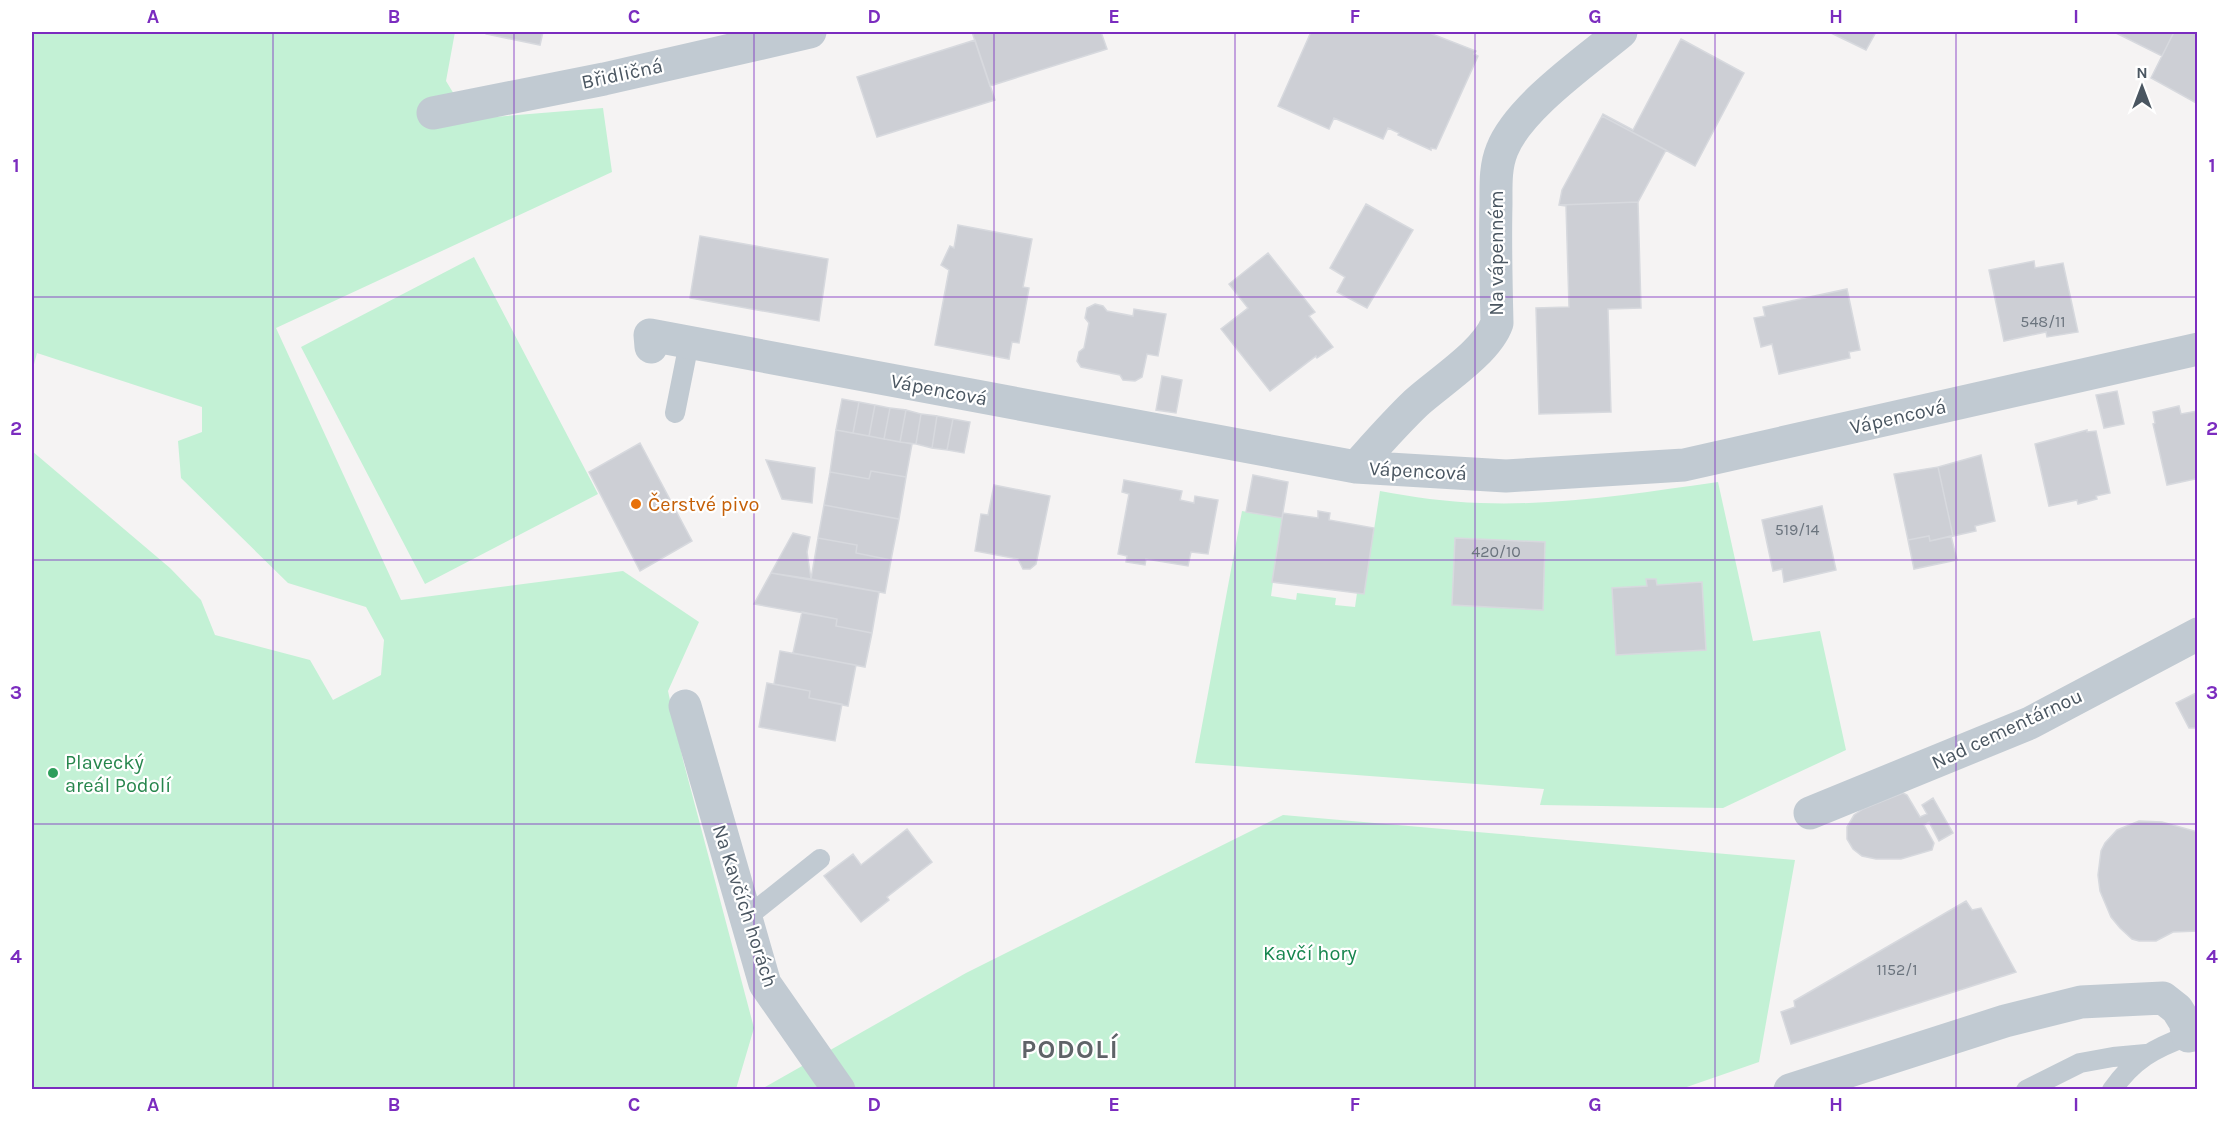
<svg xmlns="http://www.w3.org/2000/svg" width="2229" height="1121" font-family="Karla,sans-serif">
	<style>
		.green { fill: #c3f1d5; fill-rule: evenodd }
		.building { fill: #cdcfd5; stroke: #d7d9de; stroke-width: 1.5 }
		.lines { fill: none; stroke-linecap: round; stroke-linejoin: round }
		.lane { stroke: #c1cad2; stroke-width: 20 }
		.street { stroke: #c1cad2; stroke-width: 33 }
		.grid { fill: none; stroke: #7b2cbf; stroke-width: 1.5; stroke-opacity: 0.55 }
		.food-dot { fill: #e8710a; stroke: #fff; stroke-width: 2 }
		.leisure-dot { fill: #2e9e5b; stroke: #fff; stroke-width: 2 }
		.labels { text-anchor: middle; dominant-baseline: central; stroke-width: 4.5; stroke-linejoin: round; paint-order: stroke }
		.number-label { font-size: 16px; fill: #6b747e }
		.street-label { font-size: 20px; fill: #4a5661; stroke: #fff }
		.food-label { font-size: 20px; fill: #c56008; stroke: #fff; text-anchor: start }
		.leisure-label { font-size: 20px; fill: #27864d; stroke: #fff; text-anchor: start }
		.park-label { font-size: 20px; fill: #17864f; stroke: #fff }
		.district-label { font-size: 26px; font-weight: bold; letter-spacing: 1.5px; fill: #5f6368; stroke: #fff }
		.neatline { fill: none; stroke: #7b2cbf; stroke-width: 2 }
		.grid-label { font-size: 20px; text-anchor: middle; font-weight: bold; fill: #7b2cbf }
	</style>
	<rect width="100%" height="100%" fill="#f5f3f3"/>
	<path class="green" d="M 32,32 L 455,32 L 446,81 L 469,119 L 603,108 L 612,172 L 276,328 L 401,600 L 623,571 L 699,622 L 668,691 L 683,760 L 754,1028 L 736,1089 L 32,1089 L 32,451 L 170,568 L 201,600 L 215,635 L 310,660 L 333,700 L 381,675 L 384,640 L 366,607 L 288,583 L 181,478 L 178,441 L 202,432 L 202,407 L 37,353 L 32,372 Z
		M 474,257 L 598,494 L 425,584 L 301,347 Z
		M 1718,482 L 1753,641 L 1820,631 L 1846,750 L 1723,808 L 1540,805 L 1544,789 L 1195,763 L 1242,511 L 1282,518 L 1271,596 L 1296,600 L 1297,593 L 1336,598 L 1335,605 L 1355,607 L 1357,593 L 1364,594 L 1380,491 C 1413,497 1446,502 1480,503 C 1560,506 1639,493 1718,482 ZM 1455,538 L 1545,542 L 1543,610 L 1453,605 ZM 1647,579 L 1656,579 L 1657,585 L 1702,582 L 1706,649 L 1616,655 L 1612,588 L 1647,586 Z
		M 1283,815 L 1795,860 L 1759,1062 L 1681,1089 L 760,1090 L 966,973 Z"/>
	<path class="building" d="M 486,32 L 543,32 L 540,45 L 486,34 Z
		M 972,32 L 1101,32 L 1107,49 L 990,86 Z
		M 1311,32 L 1427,32 L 1476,51 L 1474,54 L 1478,56 L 1436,149 L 1431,148 L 1431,150 L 1398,135 L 1399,133 L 1388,128 L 1383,139 L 1334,118 L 1329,129 L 1278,106 Z
		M 1829,32 L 1876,32 L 1866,50 Z
		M 2114,32 L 2174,32 L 2162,56 Z
		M 2174,32 L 2198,32 L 2198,104 L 2151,78 Z
		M 1681,39 L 1744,73 L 1695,166 L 1602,116 L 1603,114 L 1633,130 Z
		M 975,40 L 995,100 L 877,137 L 857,77 Z
		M 1602,116 L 1666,150 L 1638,202 L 1559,205 L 1562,190 Z
		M 1638,202 L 1641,308 L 1608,309 L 1611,412 L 1539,414 L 1536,308 L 1569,307 L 1566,206 L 1559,205 Z
		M 1366,204 L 1413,230 L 1367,308 L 1337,292 L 1345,277 L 1330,268 Z
		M 958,225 L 1032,239 L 1023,287 L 1029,288 L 1019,343 L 1012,342 L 1009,359 L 935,345 L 949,270 L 941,265 L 950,246 L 954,248 Z
		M 700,236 L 828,259 L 819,321 L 690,298 Z
		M 1268,253 L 1315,312 L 1309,316 L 1333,347 L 1320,356 L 1317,358 L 1316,356 L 1270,391 L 1221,329 L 1248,308 L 1229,284 Z
		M 2034,261 L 2035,268 L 2063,263 L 2078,332 L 2047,337 L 2046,332 L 2004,341 L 1989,270 Z
		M 1847,289 L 1860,350 L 1849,352 L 1850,358 L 1779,374 L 1772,344 L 1761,347 L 1754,318 L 1765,316 L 1763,307 Z
		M 1095,304 L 1103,306 L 1107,311 L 1133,316 L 1134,309 L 1166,314 L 1158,356 L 1147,354 L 1142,377 L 1135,381 L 1123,380 L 1120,375 L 1081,367 L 1077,361 L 1079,352 L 1084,348 L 1089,323 L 1085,318 L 1087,308 Z
		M 1162,376 L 1182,380 L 1176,413 L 1156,410 Z
		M 2117,391 L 2124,424 L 2104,428 L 2096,395 Z
		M 842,399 L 859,402 L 853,433 L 836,430 Z
		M 859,402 L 875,405 L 869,436 L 853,433 Z
		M 875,405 L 890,408 L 884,439 L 869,436 Z
		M 2179,406 L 2181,414 L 2198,411 L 2198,482 L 2195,479 L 2167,485 L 2153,424 L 2155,423 L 2153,412 Z
		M 890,408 L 906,410 L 900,442 L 884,439 Z
		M 906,410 L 921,414 L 916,444 L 900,442 Z
		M 921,414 L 937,416 L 932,448 L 916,444 Z
		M 937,416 L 953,419 L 947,450 L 932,448 Z
		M 953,419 L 970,422 L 964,453 L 947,450 Z
		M 836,430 L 912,444 L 906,477 L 871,471 L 869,479 L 830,472 Z
		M 2087,430 L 2087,432 L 2096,431 L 2110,493 L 2096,496 L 2097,499 L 2078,504 L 2077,500 L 2049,506 L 2035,444 Z
		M 640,443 L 692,541 L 640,571 L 589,472 Z
		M 1981,455 L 1995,521 L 1975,526 L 1976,531 L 1953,536 L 1938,467 Z
		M 766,460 L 815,468 L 812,503 L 782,499 Z
		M 1938,467 L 1953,536 L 1930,541 L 1929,536 L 1908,540 L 1894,474 Z
		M 871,471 L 906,477 L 899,519 L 824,505 L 830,472 L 869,479 Z
		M 1253,475 L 1288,482 L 1282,518 L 1246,512 Z
		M 1124,480 L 1182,491 L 1180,500 L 1194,503 L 1195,496 L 1218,500 L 1208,554 L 1191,552 L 1188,566 L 1146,559 L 1145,565 L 1126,562 L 1127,556 L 1118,554 L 1129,494 L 1122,492 Z
		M 994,485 L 1050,496 L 1036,564 L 1030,569 L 1023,569 L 1018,559 L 975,551 L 981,514 L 988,515 Z
		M 824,505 L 899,519 L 891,560 L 856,553 L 857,545 L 818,538 Z
		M 1822,506 L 1836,570 L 1784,582 L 1782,569 L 1773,571 L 1762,520 Z
		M 1318,511 L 1330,513 L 1329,520 L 1374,528 L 1364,594 L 1272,582 L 1283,513 L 1318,518 Z
		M 793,533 L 810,537 L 807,552 L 811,579 L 771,573 Z
		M 1929,536 L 1930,541 L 1951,536 L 1957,560 L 1914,569 L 1908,540 Z
		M 818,538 L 857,545 L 856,553 L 891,560 L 885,593 L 811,579 Z
		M 1455,538 L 1545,542 L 1543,610 L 1452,605 Z
		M 771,573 L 879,592 L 872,633 L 836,626 L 837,619 L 754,604 Z
		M 1646,579 L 1656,579 L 1657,585 L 1702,582 L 1706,650 L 1616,655 L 1612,588 L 1647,586 Z
		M 802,612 L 837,619 L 836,626 L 872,633 L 865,667 L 793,653 Z
		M 780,651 L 856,665 L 848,706 L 809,698 L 810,691 L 774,684 Z
		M 767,683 L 810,691 L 809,698 L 842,704 L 835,741 L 759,727 Z
		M 2198,692 L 2198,728 L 2189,728 L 2176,703 Z
		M 1903,793 L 1907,795 L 1920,817 L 1927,814 L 1922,805 L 1933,798 L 1953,833 L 1939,841 L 1929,822 L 1924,825 L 1934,843 L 1932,850 L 1901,859 L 1876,859 L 1862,856 L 1853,849 L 1847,839 L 1847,827 L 1854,815 L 1863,809 Z
		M 2139,821 L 2162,822 L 2198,832 L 2198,931 L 2173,932 L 2156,941 L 2139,941 L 2132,939 L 2120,928 L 2111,917 L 2100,891 L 2098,875 L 2101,851 L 2105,843 L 2117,830 Z
		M 907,829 L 932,862 L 887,897 L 889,900 L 861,922 L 824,876 L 853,854 L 861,865 Z
		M 1966,901 L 1972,910 L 1981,908 L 2016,972 L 1791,1044 L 1781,1012 L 1795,1007 L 1794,1001 Z"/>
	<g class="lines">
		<path class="lane" d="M 675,413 L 689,343
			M 746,918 L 820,859
			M 2026,1090 L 2080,1063 L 2113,1057 L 2146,1054
			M 2112,1090 C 2133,1060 2154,1048 2188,1036"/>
		<path class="street" d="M 433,113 L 604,79 L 810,32
			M 651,347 L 650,335 L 1356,467 L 1506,476 L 1684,465 L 2198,349
			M 1356,467 C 1375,446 1395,423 1416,403 C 1439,382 1487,352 1497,323 C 1496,284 1495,244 1496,204 C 1496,186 1495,167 1502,150 C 1518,108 1586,61 1621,32
			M 685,706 L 765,984 L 839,1090
			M 1810,813 L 2030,723 L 2198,634
			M 1790,1090 L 2005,1021 L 2081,1002 L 2163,998 L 2177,1009 L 2185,1022 L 2188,1036 L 2198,1034"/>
	</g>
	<path class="grid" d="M 273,32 L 273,1090M 514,32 L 514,1090M 754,32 L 754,1090M 994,32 L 994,1090M 1235,32 L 1235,1090M 1475,32 L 1475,1090M 1715,32 L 1715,1090M 1956,32 L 1956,1090M 32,297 L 2198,297M 32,560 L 2198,560M 32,824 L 2198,824"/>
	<circle class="food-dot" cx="636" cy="504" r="6"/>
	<circle class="leisure-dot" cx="53" cy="773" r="6"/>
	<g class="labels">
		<g class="number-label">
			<text x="2043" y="321">548/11</text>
			<text x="1797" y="529">519/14</text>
			<text x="1496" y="551">420/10</text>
			<text x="1897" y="969">1152/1</text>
		</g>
		<g class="street-label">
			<text transform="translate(622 74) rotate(-12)">Břidličná</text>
			<text transform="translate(1496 253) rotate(-90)">Na vápenném</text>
			<text transform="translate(939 390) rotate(11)">Vápencová</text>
			<text transform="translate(1898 417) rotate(-13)">Vápencová</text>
			<text transform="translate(1418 471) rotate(3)">Vápencová</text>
			<text transform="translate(2007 729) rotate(-25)">Nad cementárnou</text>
			<text transform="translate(745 906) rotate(72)">Na Kavčích horách</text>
		</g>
		<g class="food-label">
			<text x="648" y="504">Čerstvé pivo</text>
		</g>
		<g class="leisure-label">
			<text x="65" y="762">Plavecký<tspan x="65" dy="23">areál Podolí</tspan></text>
		</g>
		<g class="park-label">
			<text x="1310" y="953">Kavčí hory</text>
		</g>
		<g class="district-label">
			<text x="1070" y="1049">PODOLÍ</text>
		</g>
	</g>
	<rect width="2229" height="1121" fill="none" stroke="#ffffff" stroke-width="66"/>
	<g transform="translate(2142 87)" stroke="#ffffff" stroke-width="4.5" paint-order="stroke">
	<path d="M0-4.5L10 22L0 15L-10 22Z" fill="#4a5661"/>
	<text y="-9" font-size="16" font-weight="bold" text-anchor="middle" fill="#4a5661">N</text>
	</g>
	<rect x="33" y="33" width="2163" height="1055" class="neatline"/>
	<g class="grid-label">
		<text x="153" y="23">A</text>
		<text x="394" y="23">B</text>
		<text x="634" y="23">C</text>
		<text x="874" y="23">D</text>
		<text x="1114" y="23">E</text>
		<text x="1355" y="23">F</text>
		<text x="1595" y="23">G</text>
		<text x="1836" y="23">H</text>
		<text x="2076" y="23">I</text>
		<text x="16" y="172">1</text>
		<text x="2212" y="172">1</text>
		<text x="16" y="435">2</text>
		<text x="2212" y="435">2</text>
		<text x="16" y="699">3</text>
		<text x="2212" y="699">3</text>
		<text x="16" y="963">4</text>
		<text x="2212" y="963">4</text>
		<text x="153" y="1111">A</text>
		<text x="394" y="1111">B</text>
		<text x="634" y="1111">C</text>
		<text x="874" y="1111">D</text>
		<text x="1114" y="1111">E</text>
		<text x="1355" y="1111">F</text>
		<text x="1595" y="1111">G</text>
		<text x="1836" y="1111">H</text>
		<text x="2076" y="1111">I</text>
	</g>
</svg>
